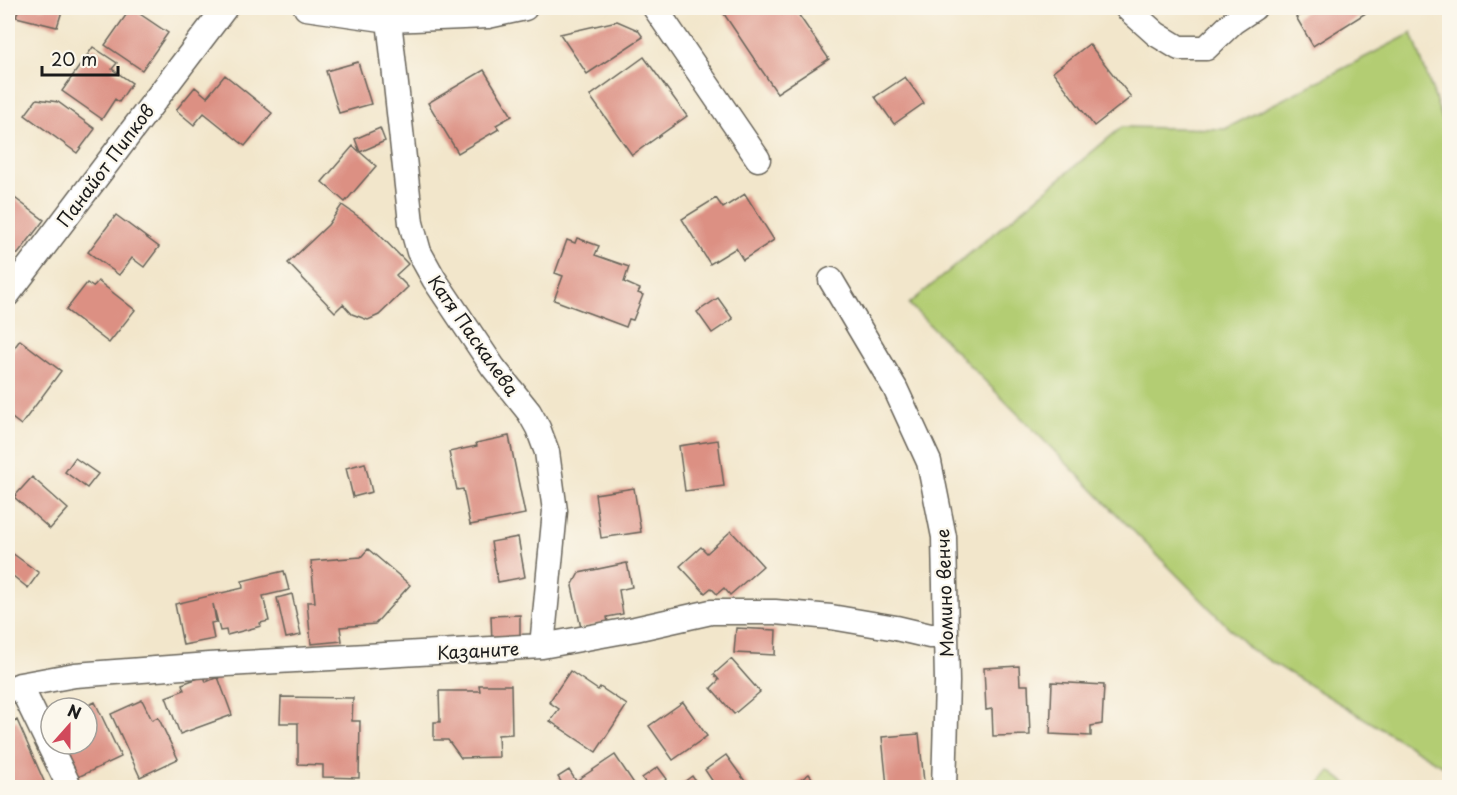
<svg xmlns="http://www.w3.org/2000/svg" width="1457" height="795" font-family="'Playpen Sans',sans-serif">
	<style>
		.green { fill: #b3cd73; stroke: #687448; stroke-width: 1.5 }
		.building { fill: #dc9083 }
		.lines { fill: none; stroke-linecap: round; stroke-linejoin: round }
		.minor-casing { stroke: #676359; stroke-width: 27 }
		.minor { stroke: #fff; stroke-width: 24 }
		.labels { text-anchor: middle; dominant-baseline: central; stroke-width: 4.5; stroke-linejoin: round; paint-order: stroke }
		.street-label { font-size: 18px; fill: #1c1c1c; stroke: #fbf7ec }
	</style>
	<rect width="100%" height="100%" fill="#fbf7ec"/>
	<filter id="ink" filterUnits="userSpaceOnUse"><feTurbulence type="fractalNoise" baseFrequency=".0167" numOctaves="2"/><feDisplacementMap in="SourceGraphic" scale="12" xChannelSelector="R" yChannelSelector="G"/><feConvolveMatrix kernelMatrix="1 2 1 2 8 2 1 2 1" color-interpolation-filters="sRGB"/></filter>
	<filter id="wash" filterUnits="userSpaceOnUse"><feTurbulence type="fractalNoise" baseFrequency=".008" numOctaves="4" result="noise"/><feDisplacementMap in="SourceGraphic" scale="24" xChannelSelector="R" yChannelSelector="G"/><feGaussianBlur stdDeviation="1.35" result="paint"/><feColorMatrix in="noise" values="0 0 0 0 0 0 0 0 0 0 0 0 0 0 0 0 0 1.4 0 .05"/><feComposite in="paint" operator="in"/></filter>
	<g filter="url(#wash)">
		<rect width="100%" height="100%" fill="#f2e6cb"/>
		<path class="green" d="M 1412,33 L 1450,141 L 1449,770 L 1250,649 L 909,304 L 1122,127 L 1225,129 Z
			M 1330,771 L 1351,787 L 1317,787 Z"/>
		<g id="blocks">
			<path class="building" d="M 19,8 L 63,8 L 57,27 L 16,17 Z
				M 131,8 L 168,33 L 142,70 L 105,45 Z
				M 720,8 L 794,8 L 829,59 L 777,93 Z
				M 1312,8 L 1367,8 L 1369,11 L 1313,46 L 1296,17 Z
				M 617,21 L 638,30 L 643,37 L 587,74 L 560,34 Z
				M 1089,44 L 1131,97 L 1094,126 L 1053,72 Z
				M 93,47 L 117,63 L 112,69 L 132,83 L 119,102 L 115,99 L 102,119 L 62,91 Z
				M 644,57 L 687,116 L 632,155 L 590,96 Z
				M 358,62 L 371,104 L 339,113 L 326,71 Z
				M 484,70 L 512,116 L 496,125 L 499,129 L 458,153 L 428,103 Z
				M 225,75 L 272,113 L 245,146 L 204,113 L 194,125 L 176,110 L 195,87 L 207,97 Z
				M 905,77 L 924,103 L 894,124 L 875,97 Z
				M 37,99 L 58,102 L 95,129 L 77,153 L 25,115 Z
				M 380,128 L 385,141 L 360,152 L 355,139 Z
				M 353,146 L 376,166 L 345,202 L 322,182 Z
				M 8,193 L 44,220 L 18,254 L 8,255 Z
				M 745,194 L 774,240 L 743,260 L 736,248 L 710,264 L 682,219 L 716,198 L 723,208 Z
				M 342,205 L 369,224 L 408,264 L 396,275 L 408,287 L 379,315 L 368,320 L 352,314 L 343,304 L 335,312 L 288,263 L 328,225 Z
				M 116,215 L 159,247 L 144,267 L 132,258 L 119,275 L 88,252 Z
				M 577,238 L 599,246 L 595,255 L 629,267 L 624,282 L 640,289 L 638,293 L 643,295 L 633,320 L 629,319 L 626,327 L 554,300 L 563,276 L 555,273 L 567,240 L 575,243 Z
				M 98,281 L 135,310 L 109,343 L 66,310 L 87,283 L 93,287 Z
				M 718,298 L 733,319 L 712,333 L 697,312 Z
				M 20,340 L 61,371 L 21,425 L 8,415 L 8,356 Z
				M 509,436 L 525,514 L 470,525 L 463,489 L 457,490 L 449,452 L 477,446 L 476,443 Z
				M 718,440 L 724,486 L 685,491 L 679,446 Z
				M 75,458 L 98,474 L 87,488 L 65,472 Z
				M 365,463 L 372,492 L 353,497 L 346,468 Z
				M 32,477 L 68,509 L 50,529 L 14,497 Z
				M 634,488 L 641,532 L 601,538 L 595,494 Z
				M 731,531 L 763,566 L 730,595 L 724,588 L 717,594 L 711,588 L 705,593 L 680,566 L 701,547 L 707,553 Z
				M 518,537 L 525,577 L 498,582 L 491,542 Z
				M 368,549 L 410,585 L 375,624 L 340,627 L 342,641 L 311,644 L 307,602 L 315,602 L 311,561 L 361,557 Z
				M 12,553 L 39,573 L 28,588 L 8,572 L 8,559 Z
				M 627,563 L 632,587 L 619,590 L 623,614 L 607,617 L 608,622 L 581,628 L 572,586 L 579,573 Z
				M 284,571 L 289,590 L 263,596 L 269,621 L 260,623 L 261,626 L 227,635 L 226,630 L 220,631 L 213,604 L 216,622 L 211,623 L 214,639 L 183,645 L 175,604 L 243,588 L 242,581 Z
				M 292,594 L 301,635 L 286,638 L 277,598 Z
				M 520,615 L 520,643 L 492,643 L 491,616 Z
				M 736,628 L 776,630 L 775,655 L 734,653 Z
				M 731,659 L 760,692 L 734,714 L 711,688 L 719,680 L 714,674 Z
				M 1019,666 L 1020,685 L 1028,685 L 1030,735 L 993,736 L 992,709 L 986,710 L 984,668 Z
				M 570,671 L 598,690 L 600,687 L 627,705 L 596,752 L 550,721 L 559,709 L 549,702 Z
				M 204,676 L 206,682 L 218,677 L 232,715 L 180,734 L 166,697 L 184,690 L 182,684 Z
				M 1052,682 L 1104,685 L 1102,724 L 1091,726 L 1091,736 L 1050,734 Z
				M 479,685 L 511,685 L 512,734 L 498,735 L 499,757 L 461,758 L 448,740 L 434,740 L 434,722 L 440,722 L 439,691 L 480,691 Z
				M 281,697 L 353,698 L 352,721 L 360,721 L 359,778 L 323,777 L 323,765 L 298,764 L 298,723 L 280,723 Z
				M 142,700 L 152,720 L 158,717 L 178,759 L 140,777 L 111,714 Z
				M 95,702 L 121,757 L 78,777 L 63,744 L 87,744 L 87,708 L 82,708 Z
				M 683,702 L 707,736 L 673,760 L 649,726 Z
				M 17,720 L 47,788 L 8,788 L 8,724 Z
				M 919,734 L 924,782 L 923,788 L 885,788 L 887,786 L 882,737 Z
				M 615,755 L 637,788 L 565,788 L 558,777 L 569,770 L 576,781 Z
				M 726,755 L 750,788 L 717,788 L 705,770 Z
				M 658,767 L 667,779 L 654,788 L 649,788 L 642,778 Z
				M 809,774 L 819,788 L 798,788 L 795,784 Z
				M 692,776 L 700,788 L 676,788 Z"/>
		</g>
	</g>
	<g filter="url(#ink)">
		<use href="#blocks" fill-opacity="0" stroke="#676359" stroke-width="1.5"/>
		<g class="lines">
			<g class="minor-casing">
				<path id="minor" d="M 306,8 L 389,20 L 488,16 L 525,8
					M 655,8 L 758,159
					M 1127,8 L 1156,34 L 1179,48 L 1206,48 L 1233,22 L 1254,8
					M 389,20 L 411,223 L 419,252 L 434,279 L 493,367 L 529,412 L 538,428 L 547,452 L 555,511 L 542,646
					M 831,280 L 895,388 L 929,462 L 944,537 L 947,682 L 944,788
					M 8,294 L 225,8
					M 20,685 L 70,788
					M 8,690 L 20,685 L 75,675 L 209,665 L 542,646 L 635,629 L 711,612 L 775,612 L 831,617 L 896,628 L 930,636 L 945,636"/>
			</g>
			<use href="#minor" class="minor"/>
		</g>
	</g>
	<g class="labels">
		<g class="street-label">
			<text transform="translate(105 165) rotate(-53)">Панайот Пипков</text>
			<text transform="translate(474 335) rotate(55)">Катя Паскалева</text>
			<text transform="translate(944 593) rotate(-92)">Момино венче</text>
			<text transform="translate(478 650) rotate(-3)">Казаните</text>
		</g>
	</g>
	<rect width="1457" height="795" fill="none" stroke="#fbf7ec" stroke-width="30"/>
	<g transform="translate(69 726) rotate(21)"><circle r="28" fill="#fbf7ec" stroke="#a29f99" stroke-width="1.5"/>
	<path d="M0-4.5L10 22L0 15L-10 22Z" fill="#d1495b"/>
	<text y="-9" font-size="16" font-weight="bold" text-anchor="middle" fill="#1c1c1c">N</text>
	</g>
	<path d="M42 66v9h76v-9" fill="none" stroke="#1c1c1c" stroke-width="3"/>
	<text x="51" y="66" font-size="18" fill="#1c1c1c" stroke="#fbf7ec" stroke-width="4.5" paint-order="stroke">20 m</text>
</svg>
